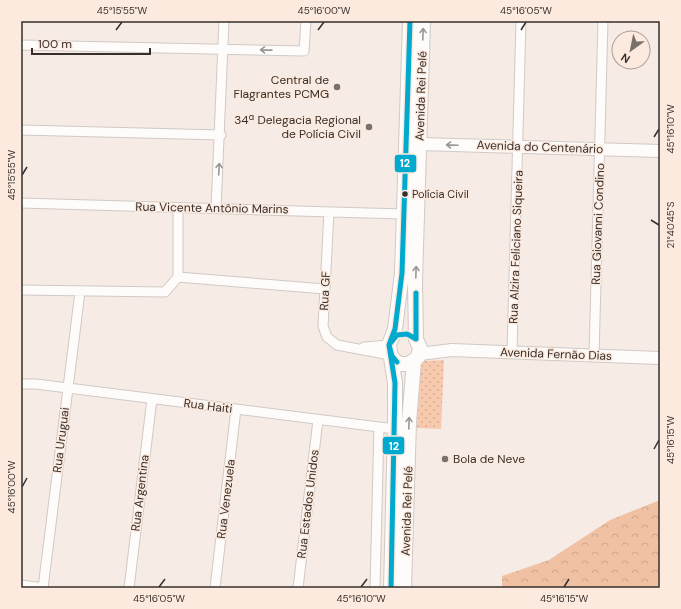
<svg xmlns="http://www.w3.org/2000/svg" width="681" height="609" font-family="'DM Sans',sans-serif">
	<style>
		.grass { fill: url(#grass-dots) }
		.forest { fill: url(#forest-crowns) }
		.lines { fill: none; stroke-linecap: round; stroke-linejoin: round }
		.street-casing { stroke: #d1c9c4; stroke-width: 11 }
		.secondary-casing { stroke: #d1c9c4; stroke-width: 14 }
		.primary-casing { stroke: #d1c9c4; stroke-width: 16 }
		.street { stroke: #fefcfb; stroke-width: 9 }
		.secondary { stroke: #fefcfb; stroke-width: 12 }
		.primary { stroke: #fefcfb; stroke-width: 14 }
		.bus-1-casing { stroke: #fceadf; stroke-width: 8 }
		.bus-1 { stroke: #00a9ce; stroke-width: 5 }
		.oneway { stroke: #9a9693 }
		.ticks { fill: none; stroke: #362f2b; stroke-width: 1.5 }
		.poi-dot { fill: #79716c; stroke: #fceadf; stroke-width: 1.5 }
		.bus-dot { fill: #362f2b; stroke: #fceadf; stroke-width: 1.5 }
		.labels { text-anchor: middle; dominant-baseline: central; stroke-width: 3; stroke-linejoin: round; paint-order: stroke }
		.bus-label { font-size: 11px; fill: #362f2b; stroke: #fceadf; text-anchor: start }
		.poi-label { font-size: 12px; fill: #362f2b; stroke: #fceadf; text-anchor: end }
		.street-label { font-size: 12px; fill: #362f2b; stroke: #fceadf }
		.line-badge { stroke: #fceadf; stroke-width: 1.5 }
		.badge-label { font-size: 11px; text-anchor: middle; font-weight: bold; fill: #fff }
		.neatline { fill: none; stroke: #362f2b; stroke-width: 1.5 }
		.ticks-label { font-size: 10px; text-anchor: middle; fill: #362f2b }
	</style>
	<defs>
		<pattern id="grass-dots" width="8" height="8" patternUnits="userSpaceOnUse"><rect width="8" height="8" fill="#f7caad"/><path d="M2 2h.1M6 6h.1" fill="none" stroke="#d4ae95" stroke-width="1.8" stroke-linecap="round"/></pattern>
		<pattern id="forest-crowns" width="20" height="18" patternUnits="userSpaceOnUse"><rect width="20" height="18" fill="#f0c1a2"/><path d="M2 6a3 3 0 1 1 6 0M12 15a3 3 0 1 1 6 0" fill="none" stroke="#cea68c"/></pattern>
	</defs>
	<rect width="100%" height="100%" fill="#f6ebe5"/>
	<path class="grass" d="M 444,360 L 441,429 L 417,428 L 421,366 L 424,361 Z"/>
	<path class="forest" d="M 660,500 L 660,588 L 502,588 L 502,576 L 549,560 L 610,520 Z"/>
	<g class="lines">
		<g class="street-casing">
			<path id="street" d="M 21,45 L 304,51 L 306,21
				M 21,130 L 221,135
				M 21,203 L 403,214
				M 178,208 L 178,277
				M 216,208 L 224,21
				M 329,212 L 323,326 L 327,337 L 337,345 L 390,355
				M 178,277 L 325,289
				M 21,290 L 165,292 L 178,277
				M 364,347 L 389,345
				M 512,353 L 521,21
				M 594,356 L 603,21
				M 21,384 L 36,384 L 395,429
				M 21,585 L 44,588
				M 43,588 L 80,292
				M 129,588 L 152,399
				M 215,588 L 236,409
				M 298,588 L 318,420
				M 375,588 L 379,427"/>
		</g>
		<g class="secondary-casing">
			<path id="secondary" d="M 420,144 L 660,151
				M 420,354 L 452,350 L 660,358"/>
		</g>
		<g class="primary-casing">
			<path id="primary" d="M 391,357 L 399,364 L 409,364 L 418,357 L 420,348 L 416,339 L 415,280 L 423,21
				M 391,588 L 395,429 L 395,383 L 389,345 L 395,329 L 402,273 L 410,21
				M 404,588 L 409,422 L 414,361"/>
		</g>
		<use href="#street" class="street"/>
		<use href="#secondary" class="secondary"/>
		<use href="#primary" class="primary"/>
		<g class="bus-1-casing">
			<path id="bus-1" d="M 416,293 L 416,339
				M 397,362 L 392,356 L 389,345 L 397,335 L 407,334 L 416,339
				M 391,588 L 395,383 L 389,345 L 395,329 L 402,273 L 410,21"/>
		</g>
		<use href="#bus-1" class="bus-1"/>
	</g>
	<defs><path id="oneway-shaft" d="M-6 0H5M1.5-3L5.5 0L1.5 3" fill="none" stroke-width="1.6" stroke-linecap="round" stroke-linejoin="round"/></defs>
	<g class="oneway">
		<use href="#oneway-shaft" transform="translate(423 34) rotate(-88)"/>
		<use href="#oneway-shaft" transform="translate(266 50) rotate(-179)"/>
		<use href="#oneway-shaft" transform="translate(452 145) rotate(-178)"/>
		<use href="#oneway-shaft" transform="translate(219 169) rotate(-87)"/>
		<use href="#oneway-shaft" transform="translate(416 272) rotate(-88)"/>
		<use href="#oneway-shaft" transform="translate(409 423) rotate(-88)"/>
	</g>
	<path class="ticks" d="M 116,30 L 122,22M 318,30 L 324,22M 521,30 L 526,22M 654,137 L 659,129M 22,175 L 27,167M 651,220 L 659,225M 654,449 L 659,440M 22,487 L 27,478M 159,587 L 165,579M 361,587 L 367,579M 564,587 L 569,579"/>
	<g class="poi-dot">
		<circle cx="337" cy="87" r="4"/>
		<circle cx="369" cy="127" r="4"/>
		<circle cx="445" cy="459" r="4"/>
	</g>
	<circle class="bus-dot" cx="405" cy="194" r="3.5"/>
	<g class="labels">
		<g class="bus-label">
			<text x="412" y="194">Polícia Civil</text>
		</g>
		<g class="poi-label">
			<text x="329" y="80">Central de<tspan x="329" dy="14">Flagrantes PCMG</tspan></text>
			<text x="361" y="120">34ª Delegacia Regional<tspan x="361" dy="14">de Polícia Civil</tspan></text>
			<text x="453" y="459" text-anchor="start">Bola de Neve</text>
		</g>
		<g class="street-label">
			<text transform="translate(421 96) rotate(-88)">Avenida Rei Pelé</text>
			<text transform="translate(540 147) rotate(2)">Avenida do Centenário</text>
			<text transform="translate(212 208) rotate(1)">Rua Vicente Antônio Marins</text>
			<text transform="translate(598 224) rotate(-88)">Rua Giovanni Condino</text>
			<text transform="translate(516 247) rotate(-88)">Rua Alzira Feliciano Siqueira</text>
			<text transform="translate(325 291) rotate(-87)">Rua GF</text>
			<text transform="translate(556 354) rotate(2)">Avenida Fernão Dias</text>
			<text transform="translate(208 406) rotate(7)">Rua Haiti</text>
			<text transform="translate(61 440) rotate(-83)">Rua Uruguai</text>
			<text transform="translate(140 493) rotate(-83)">Rua Argentina</text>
			<text transform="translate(226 499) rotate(-83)">Rua Venezuela</text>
			<text transform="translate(308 504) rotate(-83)">Rua Estados Unidos</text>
			<text transform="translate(407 511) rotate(-88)">Avenida Rei Pelé</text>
		</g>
	</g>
	<g class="line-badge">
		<rect x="394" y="154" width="23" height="19" rx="4" fill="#00a9ce"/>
		<rect x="382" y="436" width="23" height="19" rx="4" fill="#00a9ce"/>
	</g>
	<g class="badge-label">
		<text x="405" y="167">12</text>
		<text x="394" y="450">12</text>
	</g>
	<rect width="681" height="609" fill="none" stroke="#fceadf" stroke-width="44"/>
	<g transform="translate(631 50) rotate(213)"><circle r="19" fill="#fceadf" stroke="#ad9f97"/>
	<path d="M0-3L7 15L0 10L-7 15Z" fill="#79716c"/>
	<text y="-6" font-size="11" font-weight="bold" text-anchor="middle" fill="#362f2b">N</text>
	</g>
	<path d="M32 48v6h118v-6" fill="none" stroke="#362f2b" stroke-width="2"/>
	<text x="38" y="48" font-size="12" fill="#362f2b" stroke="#fceadf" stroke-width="3" paint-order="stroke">100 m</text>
	<rect x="22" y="22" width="637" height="565" class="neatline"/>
	<g class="ticks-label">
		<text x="122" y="14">45°15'55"W</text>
		<text x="324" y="14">45°16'00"W</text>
		<text x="526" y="14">45°16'05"W</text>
		<text transform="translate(670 129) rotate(-90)" y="4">45°16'10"W</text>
		<text transform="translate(11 175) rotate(-90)" y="4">45°15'55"W</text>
		<text transform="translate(670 225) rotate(-90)" y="4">21°40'45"S</text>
		<text transform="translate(670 440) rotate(-90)" y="4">45°16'15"W</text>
		<text transform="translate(11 487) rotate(-90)" y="4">45°16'00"W</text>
		<text x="159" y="602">45°16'05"W</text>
		<text x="361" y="602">45°16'10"W</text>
		<text x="564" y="602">45°16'15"W</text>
	</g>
</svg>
